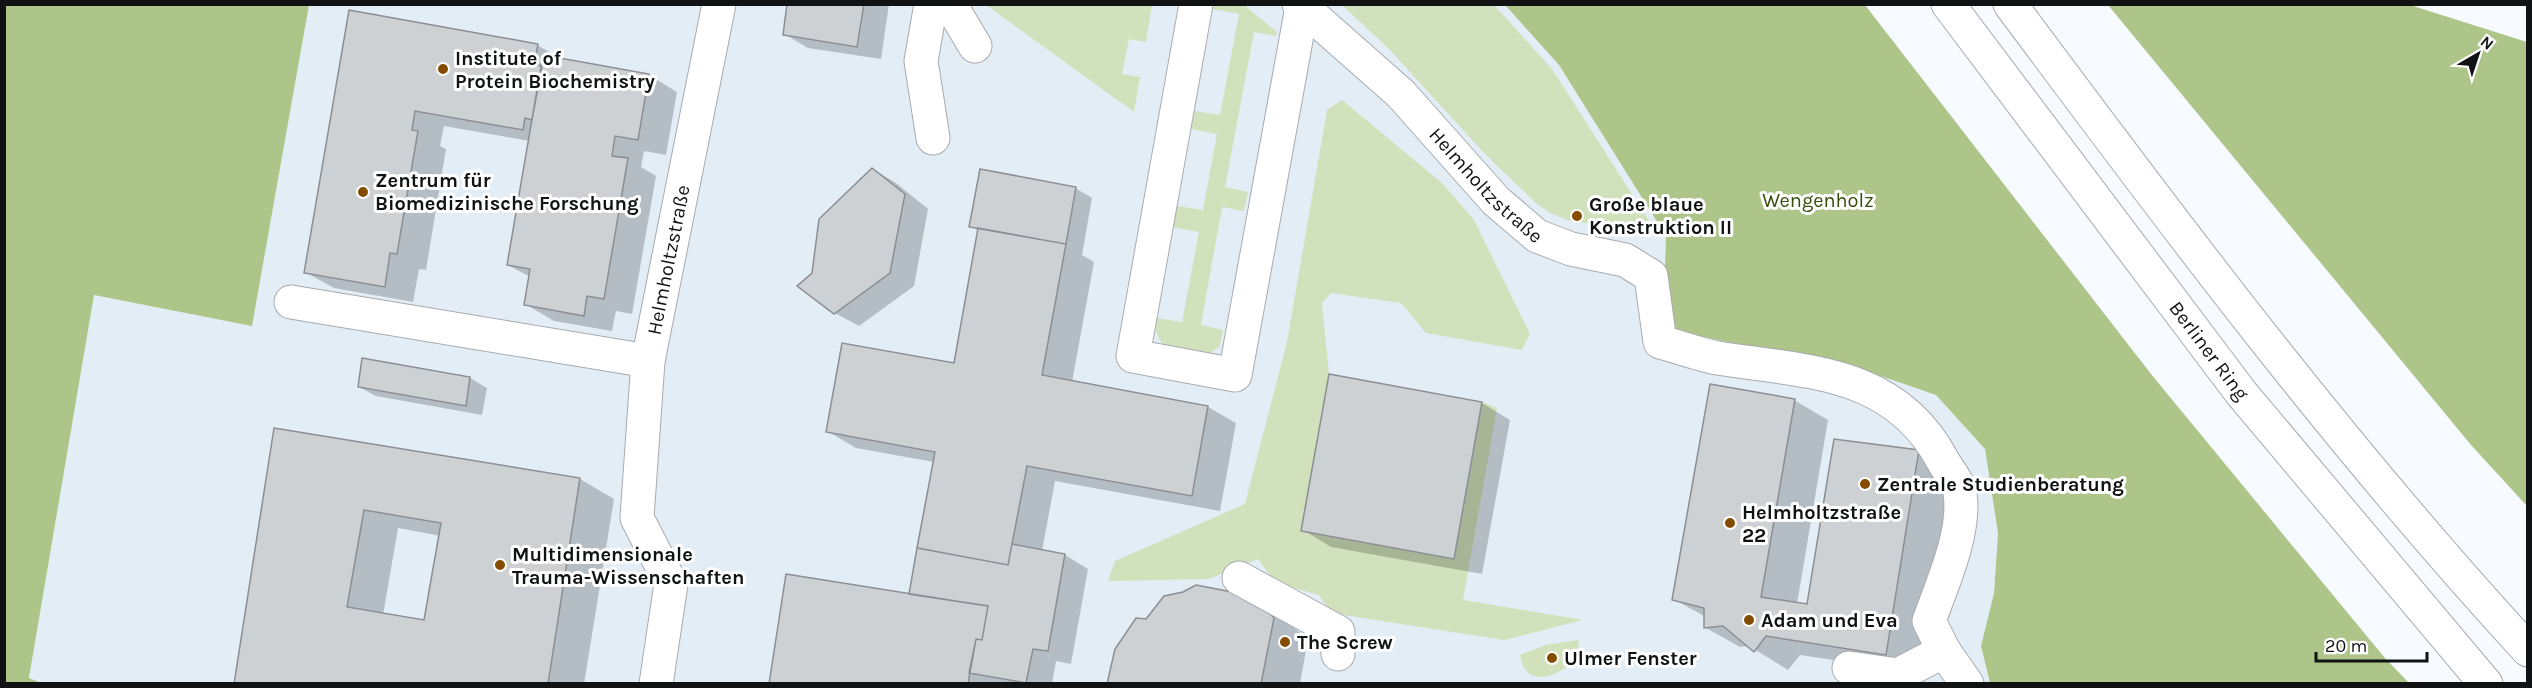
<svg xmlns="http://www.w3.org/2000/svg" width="2532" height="688" font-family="Karla,sans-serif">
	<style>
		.built { fill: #e3edf5 }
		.green { fill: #d1e1bc }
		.forest { fill: #adc589 }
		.shadow { fill: #0003; fill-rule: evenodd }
		.building { fill: #cdd1d4; stroke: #8b8e92; stroke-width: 1.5; fill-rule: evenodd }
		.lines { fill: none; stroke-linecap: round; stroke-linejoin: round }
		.minor-casing { stroke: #a7abaf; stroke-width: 35 }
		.highway-casing { stroke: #a7abaf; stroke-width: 35 }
		.minor { stroke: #fff; stroke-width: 33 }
		.highway { stroke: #fff; stroke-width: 33 }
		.poi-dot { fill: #844c00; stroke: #fff; stroke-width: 2 }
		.labels { text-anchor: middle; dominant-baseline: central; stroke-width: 6; stroke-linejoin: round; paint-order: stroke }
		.poi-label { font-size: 20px; font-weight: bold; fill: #101213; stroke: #fff; text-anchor: start }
		.street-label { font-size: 20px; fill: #101213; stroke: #fff }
		.park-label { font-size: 20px; fill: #384d0b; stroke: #fff }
	</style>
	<rect width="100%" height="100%" fill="#f7fbff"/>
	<path class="built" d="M 309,5 L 1505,5 L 1559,65 L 1666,236 L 1664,328 L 1875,374 L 1936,395 L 1985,449 L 1998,533 L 1994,593 L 1981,646 L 1990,683 L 41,684 L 29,679 L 94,295 L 252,325 Z"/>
	<path class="green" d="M 986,5 L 1152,5 L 1146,42 L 1129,39 L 1122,74 L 1140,77 L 1134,112 Z
		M 1214,5 L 1244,5 L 1277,32 L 1276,36 L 1254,32 L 1225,187 L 1248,192 L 1244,211 L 1222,207 L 1201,325 L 1223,330 L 1220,346 L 1210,353 L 1162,344 L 1155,329 L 1157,318 L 1182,322 L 1199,232 L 1173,227 L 1177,206 L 1203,210 L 1217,134 L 1191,129 L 1195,111 L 1220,115 L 1239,14 L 1213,9 Z
		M 1342,5 L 1494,5 L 1552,69 L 1658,235 L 1567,220 L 1550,213 L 1536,203 L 1484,153 L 1389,49 Z
		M 1342,100 L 1442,183 L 1474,220 L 1530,334 L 1522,350 L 1426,333 L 1401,303 L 1331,293 L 1322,303 L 1329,374 L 1301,531 L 1454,558 L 1482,402 L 1497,408 L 1463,600 L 1583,620 L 1504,640 L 1331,613 L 1319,595 L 1276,583 L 1258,559 L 1209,579 L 1108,581 L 1115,561 L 1245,504 L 1287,342 L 1327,110 Z
		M 1579,640 C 1578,644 1579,651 1577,654 C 1570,671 1537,687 1525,669 C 1522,665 1521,659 1520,655 L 1545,645 Z"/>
	<path class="forest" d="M 4,5 L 309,5 L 252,326 L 94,295 L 29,678 L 41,683 L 5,683 Z
		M 1505,5 L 1865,5 L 2151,374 L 2384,657 L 2409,683 L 1990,683 L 1981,646 L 1994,593 L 1998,533 L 1985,449 L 1936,395 L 1875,374 L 1663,328 L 1666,236 L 1559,65 Z
		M 2108,5 L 2410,5 L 2527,42 L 2527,506 L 2471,445 Z"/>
	<path class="shadow" d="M 789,4 L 889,4 L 881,59 L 808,48 L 784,34 Z
		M 350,12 L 537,45 L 564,60 L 649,75 L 677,92 L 666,155 L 644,151 L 641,167 L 656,176 L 632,314 L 616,311 L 612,331 L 554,321 L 525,304 L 530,277 L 508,265 L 530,141 L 444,126 L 440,146 L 446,149 L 426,270 L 419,269 L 413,302 L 334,288 L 305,272 Z
		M 873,169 L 896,183 L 928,209 L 914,286 L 859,326 L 835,313 Z
		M 1075,188 L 1092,198 L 1082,255 L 1094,262 L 1072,382 L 1208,407 L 1236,423 L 1220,511 L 1055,481 L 1042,551 L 1065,555 L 1088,569 L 1071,664 L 1056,661 L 1052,684 L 770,684 L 910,595 L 934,462 L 856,448 L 827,431 L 955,365 L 979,231 L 971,226 Z
		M 364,360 L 470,378 L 487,388 L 482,415 L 376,396 L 359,387 Z
		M 1794,400 L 1828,420 L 1797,604 L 1808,606 L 1918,452 L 1952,471 L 1920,673 L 1800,655 L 1788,670 L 1749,646 L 1740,647 L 1706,628 L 1706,617 L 1673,599 Z
		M 1482,403 L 1510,420 L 1482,574 L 1331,547 L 1303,530 Z
		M 276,430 L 580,479 L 614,499 L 584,684 L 235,684 ZM 398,528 L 441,536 L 426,622 L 383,615 Z
		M 1257,606 L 1292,626 L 1308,639 L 1300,684 L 1109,684 L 1110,668 L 1116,649 L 1146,621 Z"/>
	<path class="building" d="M 787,4 L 864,4 L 857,47 L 783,35 Z
		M 349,10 L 538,44 L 534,65 L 542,66 L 532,120 L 525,118 L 523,130 L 415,111 L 412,130 L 418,131 L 397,254 L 390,253 L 385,287 L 304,273 Z
		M 543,55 L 649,74 L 638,140 L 615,136 L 612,156 L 628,158 L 604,299 L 587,296 L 584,316 L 524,305 L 530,269 L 507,265 Z
		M 872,168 L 905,194 L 890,273 L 834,314 L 797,286 L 812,273 L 819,219 Z
		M 980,169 L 1076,187 L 1066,244 L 969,227 Z
		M 978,228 L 1066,244 L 1042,375 L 1208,406 L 1192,496 L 1027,466 L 1008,565 L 917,548 L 935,452 L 826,432 L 842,343 L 954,363 Z
		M 362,358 L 470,377 L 466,406 L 358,387 Z
		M 1329,374 L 1482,402 L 1454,559 L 1301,531 Z
		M 1710,384 L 1795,399 L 1761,597 L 1807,604 L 1834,439 L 1919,450 L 1886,655 L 1766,636 L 1754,652 L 1723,626 L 1704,628 L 1704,608 L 1672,600 Z
		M 274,428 L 580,478 L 548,684 L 234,684 ZM 364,510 L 441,523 L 424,620 L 347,607 Z
		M 1012,544 L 1065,554 L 1048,651 L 1033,649 L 1026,683 L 969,673 L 976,639 L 982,640 L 988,606 L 909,594 L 917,548 L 1008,565 Z
		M 786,574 L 988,606 L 982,640 L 976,639 L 968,684 L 769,684 Z
		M 1196,585 L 1232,592 L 1266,609 L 1274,618 L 1261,684 L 1107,684 L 1115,649 L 1136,618 L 1146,619 L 1164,596 L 1183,592 Z"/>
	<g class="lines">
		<g class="minor-casing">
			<g id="minor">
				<path d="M 931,4 L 921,61 L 933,138"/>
				<path d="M 950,4 L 975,46"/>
				<path d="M 1196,4 L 1133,356 L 1235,375 L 1302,7"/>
				<path id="s1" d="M 1299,4 L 1401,94 L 1496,201 L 1537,236 L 1571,249 L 1625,260 L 1651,276 L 1660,342 C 1679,347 1698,354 1717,358 C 1807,372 1895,370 1943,461 C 1948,470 1959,483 1960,493 C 1966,533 1942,584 1929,621 L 1944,651 L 1967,684"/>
				<path d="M 291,302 L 648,361"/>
				<path d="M 1239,578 L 1338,632 L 1338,654"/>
				<path d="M 1849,668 L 1898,675 L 1944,651"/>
				<path id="s2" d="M 656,684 L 671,584 L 637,518 L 648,361 L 719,4"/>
			</g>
		</g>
		<g class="highway-casing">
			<g id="highway">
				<path id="s3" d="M 1948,4 L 2242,394 L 2486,684"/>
				<path d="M 2010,4 C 2175,226 2341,447 2528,650"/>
			</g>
		</g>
		<use href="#minor" class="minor"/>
		<use href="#highway" class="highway"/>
	</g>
	<g class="poi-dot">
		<circle cx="443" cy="69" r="6"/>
		<circle cx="363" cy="192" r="6"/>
		<circle cx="1577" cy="216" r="6"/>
		<circle cx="1865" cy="484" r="6"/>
		<circle cx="1730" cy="523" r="6"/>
		<circle cx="500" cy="565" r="6"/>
		<circle cx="1749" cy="620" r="6"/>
		<circle cx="1285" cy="642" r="6"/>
		<circle cx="1552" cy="658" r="6"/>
	</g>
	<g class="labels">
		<g class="poi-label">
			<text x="455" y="58">Institute of<tspan x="455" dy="23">Protein Biochemistry</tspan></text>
			<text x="375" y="180">Zentrum für<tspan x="375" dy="23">Biomedizinische Forschung</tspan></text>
			<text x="1589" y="204">Große blaue<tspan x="1589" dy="23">Konstruktion II</tspan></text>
			<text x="1877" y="484">Zentrale Studienberatung</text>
			<text x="1742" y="512">Helmholtzstraße<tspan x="1742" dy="23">22</tspan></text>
			<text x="512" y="554">Multidimensionale<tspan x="512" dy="23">Trauma-Wissenschaften</tspan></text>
			<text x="1761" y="620">Adam und Eva</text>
			<text x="1297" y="642">The Screw</text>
			<text x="1564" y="658">Ulmer Fenster</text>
		</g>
		<g class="street-label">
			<text stroke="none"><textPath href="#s1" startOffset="261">Helmholtzstraße</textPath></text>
			<text stroke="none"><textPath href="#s2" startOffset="436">Helmholtzstraße</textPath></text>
			<text stroke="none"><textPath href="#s3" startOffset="434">Berliner Ring</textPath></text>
		</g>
		<g class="park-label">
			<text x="1818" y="200">Wengenholz</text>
		</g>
	</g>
	<rect width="2532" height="688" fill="none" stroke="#101213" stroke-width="12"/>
	<g transform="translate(2478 54) rotate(39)" stroke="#ffffff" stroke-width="4.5" paint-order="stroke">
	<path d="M0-4.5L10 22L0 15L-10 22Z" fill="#101213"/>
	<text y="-9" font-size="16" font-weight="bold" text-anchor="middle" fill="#101213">N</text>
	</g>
	<path d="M2316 652v9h111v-9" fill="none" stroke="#101213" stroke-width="3"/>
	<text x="2325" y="652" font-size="18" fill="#101213" stroke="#ffffff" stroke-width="4.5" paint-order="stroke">20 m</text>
</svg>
